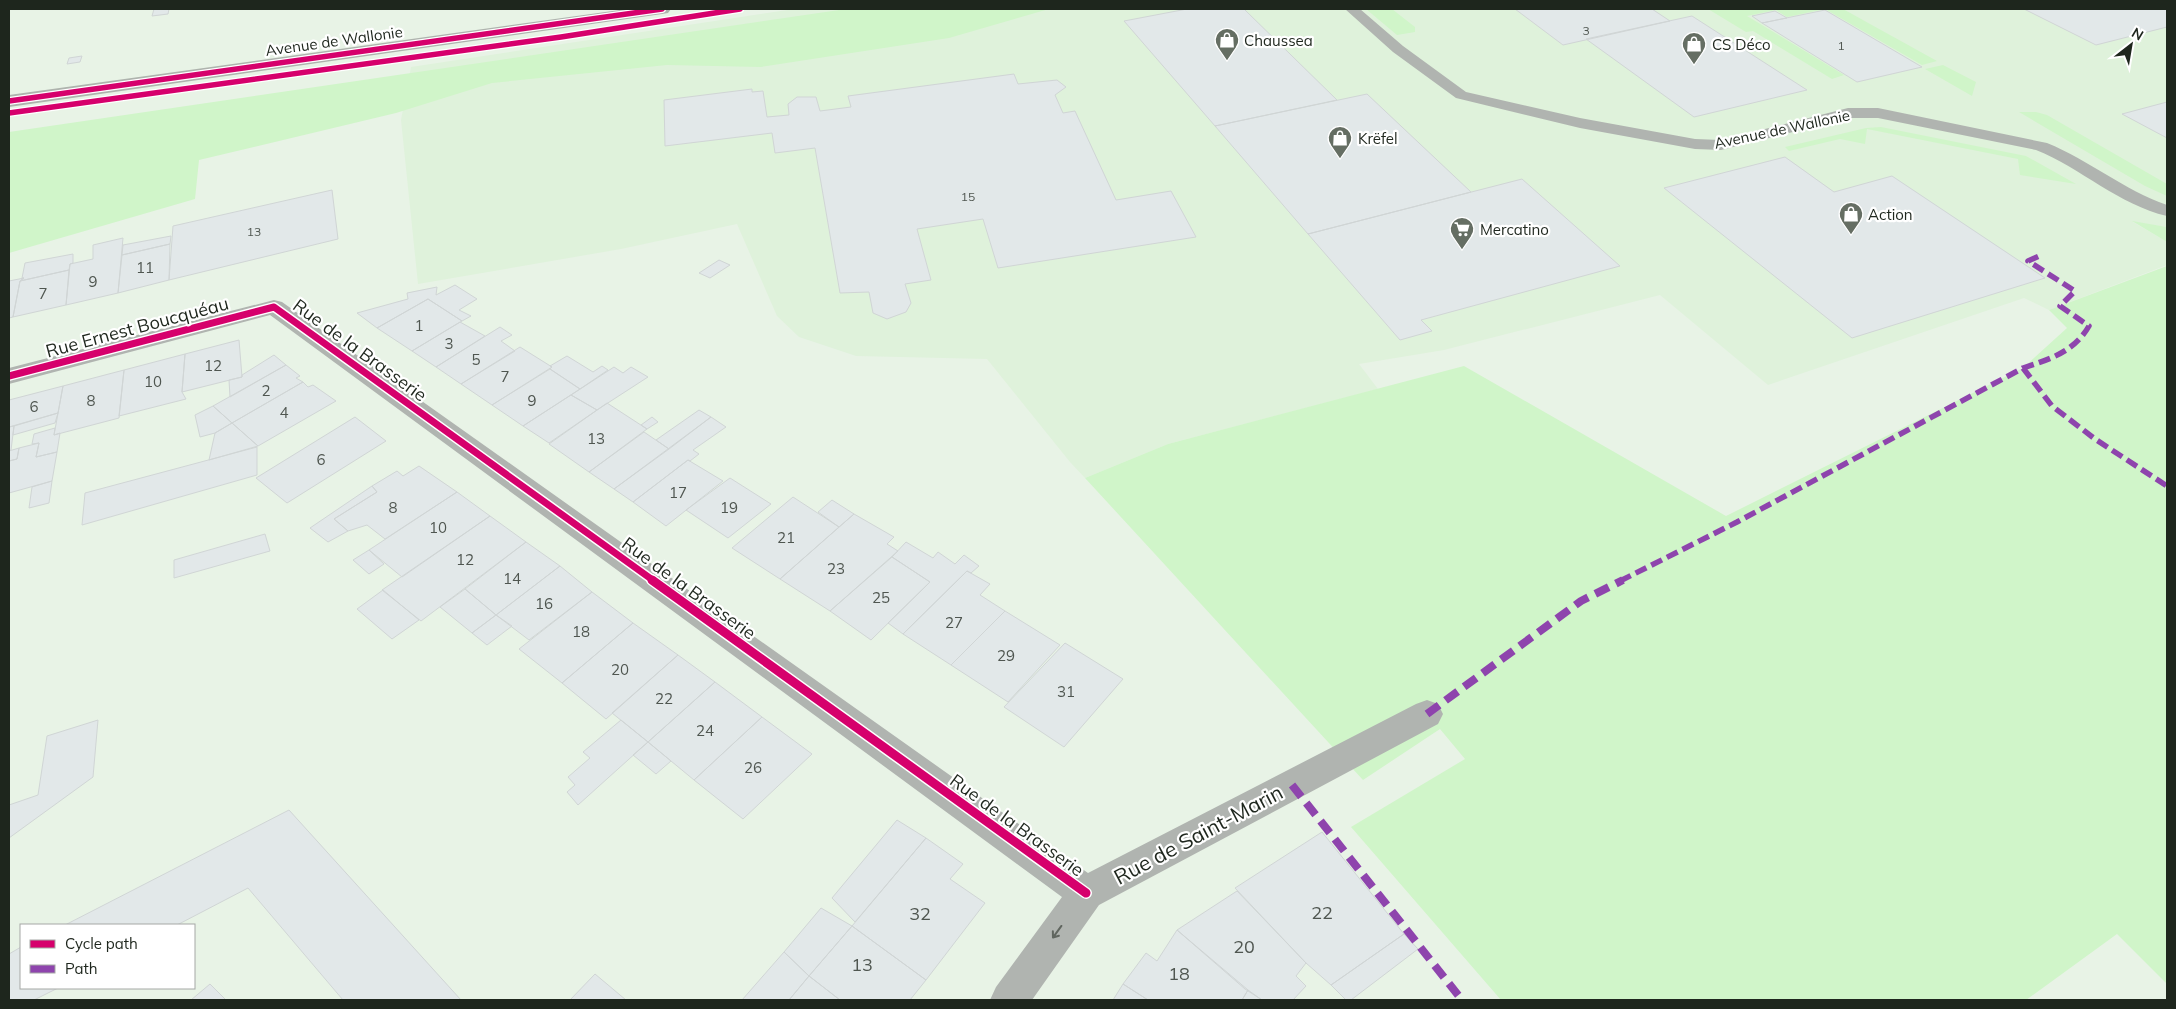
<svg xmlns="http://www.w3.org/2000/svg" width="2176" height="1009" font-family="Mulish,sans-serif">
	<style>
		.built { fill: #dff2db }
		.green { fill: #d0f5c9 }
		.building { fill: #e2e8e9; stroke: #d0d5d5 }
		.lines { fill: none; stroke-linecap: round; stroke-linejoin: round }
		.lane { fill: #b0b4b0; fill-rule: evenodd }
		.street { fill: #b0b4b0; fill-rule: evenodd }
		.secondary { fill: #aeb3ad; fill-rule: evenodd }
		.quiet-far1 { stroke: #8e44ad; stroke-width: 5.5; stroke-dasharray: 12 5.5; stroke-linecap: butt }
		.quiet { stroke: #8e44ad; stroke-width: 8; stroke-dasharray: 15 8; stroke-linecap: butt }
		.cycleway-far2-casing { stroke: #fff; stroke-width: 8 }
		.cycleway-far1-casing { stroke: #fff; stroke-width: 10 }
		.cycleway-casing { stroke: #fff; stroke-width: 12 }
		.cycleway-far2 { stroke: #d6006c; stroke-width: 5.5 }
		.cycleway-far1 { stroke: #d6006c; stroke-width: 7 }
		.cycleway { stroke: #d6006c; stroke-width: 9 }
		.oneway { stroke: #60665f }
		.labels { text-anchor: middle; dominant-baseline: central; stroke-width: 4.5; stroke-linejoin: round; paint-order: stroke }
		.far-number-label { font-size: 12px; fill: #4f5650 }
		.far-poi-label { font-size: 15px; fill: #1e261d; stroke: #fff; text-anchor: start }
		.far-street-label { font-size: 15px; fill: #1e261d; stroke: #fff }
		.number-label { font-size: 15px; fill: #4f5650 }
		.street-label { font-size: 18px; fill: #1e261d; stroke: #fff }
		.near-number-label { font-size: 18px; fill: #4f5650 }
		.near-street-label { font-size: 21px; fill: #1e261d; stroke: #fff }
	</style>
	<rect width="100%" height="100%" fill="#e8f3e6"/>
	<path class="built" d="M 794,9 L 2167,9 L 2167,227 L 2133,222 L 2167,242 L 2167,265 L 2049,310 L 2024,298 L 1768,385 L 1660,295 L 1444,350 L 1359,364 L 1378,389 L 1168,444 L 1085,478 L 1070,462 L 987,359 L 856,356 L 799,337 L 777,316 L 737,224 L 621,249 L 418,284 L 401,120 L 411,67 Z"/>
	<path class="green" d="M 846,9 L 1049,9 L 949,38 L 761,67 L 667,65 L 492,83 L 396,113 L 199,160 L 195,199 L 9,253 L 9,132 Z
		M 1366,9 L 1392,9 L 1415,27 L 1415,32 L 1397,35 Z
		M 1708,9 L 1825,9 L 1787,17 L 1776,10 L 1747,16 L 1844,75 L 1832,79 L 1753,31 L 1746,32 Z
		M 1825,9 L 1843,9 L 1937,61 L 1922,65 Z
		M 1943,65 L 1976,82 L 1972,96 L 1925,69 Z
		M 2019,112 L 2036,112 L 2047,115 L 2167,184 L 2167,196 L 2145,186 Z
		M 1881,127 L 2026,156 L 2076,184 L 2020,175 L 2018,159 L 1867,129 L 1865,144 L 1840,139 L 1789,151 L 1785,147 L 1866,128 Z
		M 2132,221 L 2167,227 L 2167,242 Z
		M 2167,266 L 2167,984 L 2117,934 L 2026,1000 L 1501,1000 L 1351,827 L 1465,759 L 1440,729 L 1363,780 L 1085,478 L 1168,444 L 1464,366 L 1726,516 L 2023,368 L 2067,328 L 2049,310 Z"/>
	<path class="building" d="M 154,9 L 169,9 L 168,14 L 152,16 Z
		M 1187,9 L 1244,9 L 1337,100 L 1215,126 L 1124,21 Z
		M 1515,9 L 1652,9 L 1670,21 L 1563,45 Z
		M 2024,9 L 2167,9 L 2167,27 L 2096,45 Z
		M 1825,10 L 1922,67 L 1857,82 L 1762,23 Z
		M 1775,11 L 1787,18 L 1762,23 L 1752,16 Z
		M 1692,16 L 1807,90 L 1694,117 L 1586,39 Z
		M 82,56 L 80,62 L 67,64 L 69,58 Z
		M 1014,74 L 1018,84 L 1057,80 L 1066,87 L 1055,95 L 1063,113 L 1075,111 L 1116,200 L 1171,191 L 1196,237 L 998,268 L 983,219 L 917,229 L 931,280 L 905,284 L 911,303 L 906,312 L 887,319 L 873,313 L 869,292 L 840,293 L 815,148 L 775,153 L 772,133 L 665,146 L 664,100 L 752,89 L 752,92 L 763,91 L 767,117 L 789,115 L 788,104 L 797,97 L 816,97 L 820,111 L 851,107 L 848,96 Z
		M 1367,94 L 1471,192 L 1308,234 L 1215,126 Z
		M 2167,102 L 2167,138 L 2122,114 Z
		M 1785,157 L 1834,192 L 1892,176 L 2045,278 L 1852,338 L 1664,188 Z
		M 1522,179 L 1620,266 L 1421,320 L 1432,331 L 1400,340 L 1308,234 Z
		M 332,190 L 338,239 L 169,280 L 173,226 Z
		M 171,236 L 170,244 L 122,255 L 123,245 Z
		M 123,238 L 118,293 L 66,305 L 70,264 L 93,259 L 93,245 Z
		M 170,244 L 169,280 L 118,293 L 122,255 Z
		M 73,254 L 73,263 L 70,264 L 69,270 L 20,281 L 24,278 L 22,278 L 25,263 Z
		M 719,260 L 730,265 L 710,278 L 699,273 Z
		M 69,270 L 66,305 L 13,317 L 20,281 Z
		M 24,278 L 20,281 L 13,317 L 9,318 L 9,281 Z
		M 455,285 L 477,299 L 459,310 L 471,316 L 462,321 L 428,299 L 377,328 L 357,313 L 408,299 L 407,293 L 437,287 L 436,295 Z
		M 428,299 L 462,321 L 412,351 L 377,328 Z
		M 460,322 L 485,336 L 436,367 L 412,351 Z
		M 500,327 L 512,335 L 501,341 L 515,351 L 461,384 L 436,367 Z
		M 239,340 L 242,377 L 182,392 L 185,354 Z
		M 520,347 L 552,367 L 492,405 L 461,384 Z
		M 185,354 L 182,392 L 186,399 L 119,416 L 124,370 Z
		M 274,355 L 286,365 L 230,397 L 229,380 L 242,377 L 242,375 Z
		M 567,356 L 593,372 L 602,366 L 608,370 L 580,389 L 550,369 L 552,367 L 550,366 Z
		M 286,365 L 300,376 L 296,378 L 303,382 L 232,423 L 213,406 Z
		M 614,367 L 623,373 L 631,367 L 648,377 L 597,410 L 571,395 Z
		M 550,369 L 580,389 L 523,426 L 492,405 Z
		M 124,370 L 119,418 L 54,435 L 63,386 Z
		M 303,382 L 308,387 L 313,385 L 336,401 L 258,446 L 232,423 Z
		M 63,386 L 58,413 L 9,427 L 9,400 Z
		M 571,395 L 597,410 L 549,443 L 523,426 Z
		M 607,403 L 647,429 L 589,472 L 549,444 Z
		M 213,406 L 232,423 L 215,433 L 200,437 L 195,415 Z
		M 699,410 L 711,417 L 669,449 L 656,440 Z
		M 58,413 L 55,423 L 13,435 L 14,426 Z
		M 355,417 L 386,441 L 287,503 L 256,478 Z
		M 652,417 L 658,422 L 647,429 L 641,425 Z
		M 711,417 L 726,427 L 693,450 L 699,454 L 690,461 L 688,460 L 633,502 L 614,489 Z
		M 232,423 L 258,446 L 209,460 L 215,433 Z
		M 14,426 L 11,450 L 9,451 L 9,427 Z
		M 55,428 L 54,435 L 60,433 L 57,452 L 36,457 L 39,443 L 32,444 L 34,434 Z
		M 644,432 L 669,449 L 614,489 L 589,472 Z
		M 39,443 L 36,457 L 57,452 L 52,481 L 9,493 L 9,461 L 17,459 L 19,448 Z
		M 257,447 L 257,475 L 82,525 L 85,493 Z
		M 19,448 L 17,459 L 9,461 L 9,451 Z
		M 688,460 L 723,481 L 666,526 L 633,502 Z
		M 419,466 L 457,492 L 385,539 L 367,525 L 348,531 L 334,519 L 377,492 L 372,486 L 397,471 L 403,476 Z
		M 730,478 L 771,504 L 728,538 L 686,510 Z
		M 52,481 L 49,503 L 29,508 L 32,487 Z
		M 372,486 L 377,492 L 334,519 L 348,531 L 328,542 L 310,528 Z
		M 457,492 L 490,516 L 402,577 L 369,550 Z
		M 793,497 L 839,527 L 780,579 L 732,548 Z
		M 832,500 L 854,514 L 839,527 L 818,512 Z
		M 854,514 L 894,537 L 887,544 L 898,551 L 830,611 L 780,579 Z
		M 490,516 L 526,542 L 421,621 L 382,590 Z
		M 265,534 L 270,551 L 174,578 L 174,560 Z
		M 526,542 L 560,566 L 496,615 L 465,589 Z
		M 906,542 L 933,558 L 938,552 L 955,564 L 964,555 L 979,566 L 971,573 L 967,571 L 903,634 L 888,623 L 930,582 L 892,557 Z
		M 369,550 L 384,564 L 369,574 L 353,560 Z
		M 892,557 L 930,582 L 871,640 L 830,611 Z
		M 560,566 L 592,592 L 529,640 L 496,615 Z
		M 967,571 L 990,584 L 980,595 L 1005,611 L 951,665 L 903,634 Z
		M 465,589 L 496,615 L 472,633 L 440,607 Z
		M 383,590 L 419,620 L 392,639 L 357,609 Z
		M 592,592 L 633,623 L 562,683 L 519,649 Z
		M 1005,611 L 1060,645 L 1008,702 L 951,665 Z
		M 496,615 L 512,626 L 487,645 L 472,633 Z
		M 633,623 L 678,655 L 606,719 L 562,683 Z
		M 1065,643 L 1123,679 L 1064,747 L 1004,707 Z
		M 678,655 L 715,682 L 648,742 L 612,713 Z
		M 715,682 L 762,717 L 694,780 L 648,742 Z
		M 762,717 L 812,754 L 743,819 L 694,780 Z
		M 98,720 L 93,777 L 9,838 L 9,805 L 38,795 L 47,736 Z
		M 621,720 L 648,742 L 578,805 L 567,792 L 575,785 L 568,777 L 590,758 L 583,752 Z
		M 648,742 L 671,761 L 656,774 L 633,755 Z
		M 289,810 L 461,1000 L 343,1000 L 248,888 L 177,925 L 65,925 Z
		M 897,820 L 926,838 L 855,922 L 832,898 Z
		M 1322,832 L 1404,934 L 1331,985 L 1306,963 L 1235,888 Z
		M 926,838 L 963,864 L 950,879 L 985,903 L 926,980 L 852,926 Z
		M 1237,891 L 1306,963 L 1296,976 L 1306,986 L 1293,1000 L 1262,1000 L 1245,989 L 1177,930 Z
		M 821,908 L 852,926 L 809,976 L 784,952 Z
		M 852,926 L 926,980 L 910,1000 L 840,1000 L 809,976 Z
		M 1177,930 L 1248,990 L 1242,1000 L 1148,1000 L 1123,984 L 1146,953 L 1157,961 Z
		M 1404,934 L 1418,949 L 1351,1000 L 1346,1000 L 1331,985 Z
		M 21,947 L 21,988 L 58,988 L 34,1000 L 9,1000 L 9,954 Z
		M 784,952 L 809,976 L 789,1000 L 742,1000 Z
		M 595,974 L 626,1000 L 570,1000 Z
		M 809,976 L 840,1000 L 789,1000 Z
		M 210,984 L 226,1000 L 191,1000 Z
		M 1123,984 L 1148,1000 L 1113,1000 Z
		M 1248,990 L 1262,1000 L 1242,1000 Z"/>
	<g class="lines">
		<path class="lane" d="M 1345,9 L 1360,9 L 1403,46 L 1466,92 L 1580,118 L 1695,139 L 1721,140 L 1848,108 L 1878,108 L 2047,143 C 2089,160 2124,190 2167,205 L 2167,216 C 2119,205 2081,168 2036,150 L 1878,118 L 1848,118 L 1721,150 L 1695,149 L 1580,128 L 1456,98 L 1393,52 Z"/>
		<path class="street" d="M 274,300 L 282,302 L 1088,873 L 1416,704 L 1427,700 L 1438,704 L 1443,714 L 1438,724 L 1099,905 L 1032,1000 L 990,1000 L 996,987 L 1062,897 L 270,315 L 9,384 L 9,368 Z"/>
		<path class="secondary" d="M 627,9 L 671,9 L 668,13 L 662,14 L 9,107 L 9,95 Z"/>
		<path class="quiet-far1" d="M 2023,368 L 2052,406 L 2095,439 L 2167,486
			M 1620,581 L 1737,522 L 2023,368 C 2050,359 2074,352 2089,326 L 2060,306 L 2075,291 L 2028,261 L 2039,256"/>
		<path class="quiet" d="M 1427,714 L 1581,601 L 1623,580
			M 1292,785 L 1462,1000"/>
		<g class="cycleway-far2-casing">
			<path id="cycleway-far2" d="M 9,101 L 662,9
				M 9,113 L 561,37 L 740,9"/>
		</g>
		<g class="cycleway-far1-casing">
			<path id="cycleway-far1" d="M 9,376 L 274,307 L 654,581"/>
		</g>
		<g class="cycleway-casing">
			<path id="cycleway" d="M 652,580 L 1086,893"/>
		</g>
		<use href="#cycleway-far2" class="cycleway-far2"/>
		<use href="#cycleway-far1" class="cycleway-far1"/>
		<use href="#cycleway" class="cycleway"/>
	</g>
	<defs><path id="oneway-shaft" d="M-6 0H5M1.5-3L5.5 0L1.5 3" fill="none" stroke-width="1.6" stroke-linecap="round" stroke-linejoin="round" transform="scale(1.25)"/></defs>
	<use class="oneway" href="#oneway-shaft" transform="translate(1057 932) rotate(126)"/>
	<defs>
		<g id="shop-pin" transform="scale(1.25)"><path d="M0 17L-7.5 6A9.5 9.5 0 1 1 7.5 6Z" fill="#656e63" stroke="#fff"/><path d="M-5-2.5h2.3a2.7 3.5 0 0 1 5.4 0H5L5.5 6h-11ZM-1.5-2.5h3a1.5 2.3 0 0 0-3 0Z" fill="#fff"/></g>
		<g id="supermarket-pin" transform="scale(1.25)"><path d="M0 17L-7.5 6A9.5 9.5 0 1 1 7.5 6Z" fill="#656e63" stroke="#fff"/><path d="M-6-5.5h2.5l.6 2H6L4.5 2H-2.5L-4.4-4H-6ZM-1.5 3.2a1.3 1.3 0 1 0 .1 0ZM3 3.2a1.3 1.3 0 1 0 .1 0Z" fill="#fff"/></g>
	</defs>
	<g fill-rule="evenodd">
		<use href="#shop-pin" x="1227" y="40"/>
		<use href="#shop-pin" x="1694" y="44"/>
		<use href="#shop-pin" x="1340" y="138"/>
		<use href="#shop-pin" x="1851" y="214"/>
		<use href="#supermarket-pin" x="1462" y="229"/>
	</g>
	<g class="labels">
		<g class="far-number-label">
			<text x="1586" y="30">3</text>
			<text x="1841" y="45">1</text>
			<text x="968" y="196">15</text>
			<text x="254" y="231">13</text>
		</g>
		<g class="far-poi-label">
			<text x="1244" y="40">Chaussea</text>
			<text x="1712" y="44">CS Déco</text>
			<text x="1358" y="138">Krëfel</text>
			<text x="1868" y="214">Action</text>
			<text x="1480" y="229">Mercatino</text>
		</g>
		<g class="far-street-label">
			<text transform="translate(334 41) rotate(-8)">Avenue de Wallonie</text>
			<text transform="translate(1782 129) rotate(-12)">Avenue de Wallonie</text>
		</g>
		<g class="number-label">
			<text x="145" y="267">11</text>
			<text x="93" y="281">9</text>
			<text x="43" y="293">7</text>
			<text x="419" y="325">1</text>
			<text x="449" y="343">3</text>
			<text x="476" y="359">5</text>
			<text x="213" y="365">12</text>
			<text x="505" y="376">7</text>
			<text x="153" y="381">10</text>
			<text x="266" y="390">2</text>
			<text x="91" y="400">8</text>
			<text x="532" y="400">9</text>
			<text x="34" y="406">6</text>
			<text x="284" y="412">4</text>
			<text x="596" y="438">13</text>
			<text x="321" y="459">6</text>
			<text x="678" y="492">17</text>
			<text x="393" y="507">8</text>
			<text x="729" y="507">19</text>
			<text x="438" y="527">10</text>
			<text x="786" y="537">21</text>
			<text x="465" y="559">12</text>
			<text x="836" y="568">23</text>
			<text x="512" y="578">14</text>
			<text x="881" y="597">25</text>
			<text x="544" y="603">16</text>
			<text x="954" y="622">27</text>
			<text x="581" y="631">18</text>
			<text x="1006" y="655">29</text>
			<text x="620" y="669">20</text>
			<text x="1066" y="691">31</text>
			<text x="664" y="698">22</text>
			<text x="705" y="730">24</text>
			<text x="753" y="767">26</text>
		</g>
		<g class="street-label">
			<text transform="translate(137 327) rotate(-15)">Rue Ernest Boucquéau</text>
			<text transform="translate(360 350) rotate(36)">Rue de la Brasserie</text>
			<text transform="translate(689 588) rotate(36)">Rue de la Brasserie</text>
			<text transform="translate(1017 825) rotate(36)">Rue de la Brasserie</text>
		</g>
		<g class="near-number-label">
			<text x="1322" y="912">22</text>
			<text x="920" y="913">32</text>
			<text x="1244" y="946">20</text>
			<text x="862" y="964">13</text>
			<text x="1179" y="973">18</text>
		</g>
		<g class="near-street-label">
			<text transform="translate(1198 834) rotate(-28)">Rue de Saint-Marin</text>
		</g>
	</g>
	<rect width="2176" height="1009" fill="none" stroke="#1e261d" stroke-width="20"/>
	<rect x="20" y="924" width="175" height="65" fill="#ffffff" stroke="#a5a8a5"/>
	<rect x="30" y="940" width="25" height="8" fill="#d6006c" stroke="#a5a8a5"/>
	<text x="65" y="949" font-size="15" fill="#1e261d">Cycle path</text>
	<rect x="30" y="965" width="25" height="8" fill="#8e44ad" stroke="#a5a8a5"/>
	<text x="65" y="974" font-size="15" fill="#1e261d">Path</text>
	<g transform="translate(2131 45) rotate(31)" stroke="#ffffff" stroke-width="4" paint-order="stroke">
	<path d="M0-4L9 19L0 12L-9 19Z" fill="#1e261d"/>
	<text y="-8" font-size="14" font-weight="bold" text-anchor="middle" fill="#1e261d">N</text>
	</g>
</svg>
